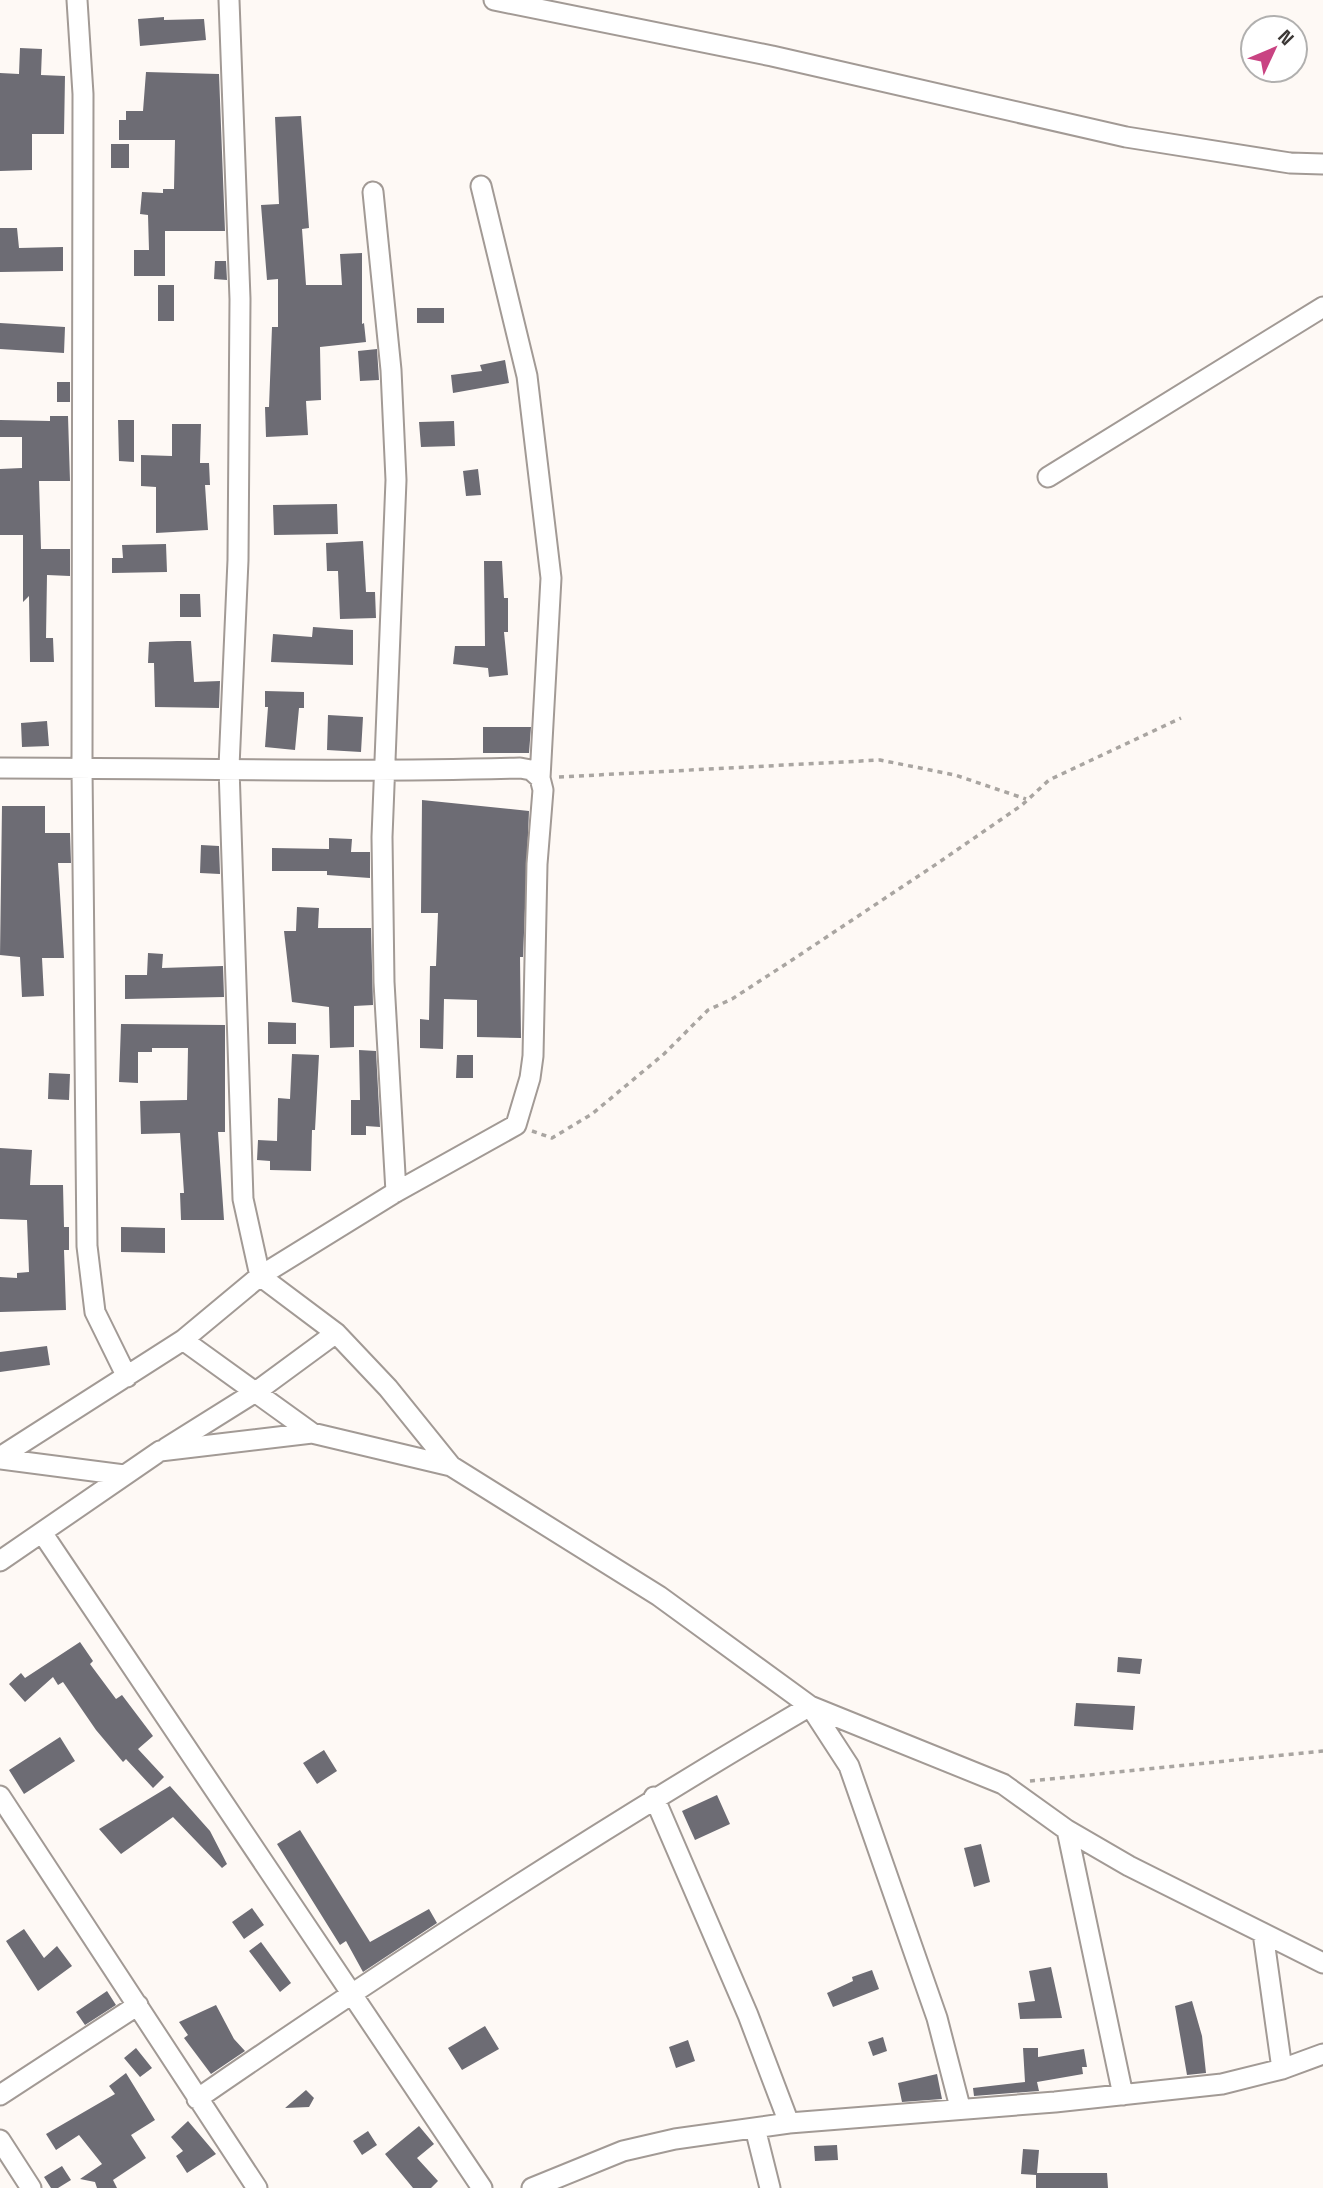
<svg xmlns="http://www.w3.org/2000/svg" width="1323" height="2188" font-family="'Space Grotesk',sans-serif">
	<style>
		.building { fill: #6d6c74 }
		.lines { fill: none; stroke-linecap: round; stroke-linejoin: round }
		.minor-casing { stroke: #a29a95; stroke-width: 23 }
		.path { stroke: #a9a5a1; stroke-width: 3.5; stroke-dasharray: 5 5; stroke-linecap: butt }
		.minor { stroke: #fff; stroke-width: 19 }
	</style>
	<rect width="100%" height="100%" fill="#fef9f5"/>
	<path class="building" d="M 164,17 L 164,20 L 204,19 L 206,40 L 140,46 L 138,19 Z
		M 20,48 L 42,49 L 41,75 L 65,76 L 64,134 L 32,134 L 32,170 L 0,171 L 0,73 L 19,74 Z
		M 146,72 L 219,74 L 225,231 L 165,231 L 165,276 L 134,276 L 134,250 L 149,250 L 148,215 L 140,214 L 142,192 L 163,193 L 163,189 L 174,189 L 175,140 L 119,140 L 119,120 L 126,120 L 126,111 L 143,111 Z
		M 301,116 L 309,228 L 302,229 L 306,285 L 342,285 L 340,254 L 362,253 L 362,324 L 364,323 L 366,342 L 320,347 L 321,400 L 306,401 L 308,435 L 266,437 L 265,407 L 269,407 L 272,327 L 278,327 L 278,279 L 267,280 L 261,205 L 279,204 L 275,117 Z
		M 111,144 L 129,144 L 129,168 L 111,168 Z
		M 0,228 L 17,228 L 19,248 L 63,247 L 63,271 L 0,272 Z
		M 215,261 L 226,261 L 227,280 L 214,279 Z
		M 158,285 L 174,285 L 174,321 L 158,321 Z
		M 417,308 L 444,308 L 444,323 L 417,323 Z
		M 0,323 L 65,327 L 64,353 L 0,349 Z
		M 377,349 L 379,380 L 360,381 L 358,351 Z
		M 505,360 L 509,383 L 453,393 L 451,375 L 482,371 L 480,365 Z
		M 57,382 L 70,382 L 70,402 L 57,402 Z
		M 50,416 L 68,416 L 70,481 L 39,481 L 41,549 L 70,549 L 70,576 L 47,575 L 46,638 L 53,638 L 54,662 L 30,662 L 29,596 L 23,602 L 23,535 L 0,535 L 0,469 L 22,468 L 22,437 L 0,437 L 0,420 L 50,421 Z
		M 118,420 L 134,420 L 134,462 L 119,461 Z
		M 454,421 L 455,446 L 421,447 L 419,422 Z
		M 172,424 L 201,424 L 200,463 L 209,463 L 210,485 L 205,485 L 208,530 L 156,533 L 156,487 L 141,486 L 141,455 L 172,456 Z
		M 478,469 L 481,495 L 466,496 L 463,471 Z
		M 337,504 L 338,534 L 274,535 L 273,505 Z
		M 363,541 L 366,592 L 375,592 L 376,618 L 340,619 L 338,571 L 327,571 L 326,543 Z
		M 166,544 L 167,572 L 112,573 L 112,558 L 123,558 L 122,545 Z
		M 484,561 L 502,561 L 504,598 L 508,598 L 508,632 L 504,632 L 508,675 L 489,677 L 488,668 L 453,664 L 455,646 L 485,646 Z
		M 180,594 L 200,594 L 201,617 L 180,617 Z
		M 313,627 L 353,630 L 353,665 L 271,662 L 273,634 L 312,637 Z
		M 177,641 L 191,641 L 194,682 L 220,681 L 219,708 L 155,707 L 154,663 L 148,663 L 149,642 Z
		M 265,691 L 304,692 L 304,708 L 299,708 L 295,750 L 265,747 L 268,707 L 265,707 Z
		M 328,715 L 363,717 L 361,752 L 327,750 Z
		M 47,721 L 49,746 L 22,747 L 21,723 Z
		M 483,727 L 531,727 L 529,753 L 483,753 Z
		M 422,800 L 529,811 L 523,957 L 520,957 L 521,1038 L 477,1037 L 477,1000 L 444,999 L 443,1049 L 420,1048 L 420,1019 L 429,1020 L 430,966 L 436,966 L 438,913 L 421,913 Z
		M 2,806 L 45,806 L 45,833 L 70,833 L 71,863 L 58,863 L 64,958 L 42,958 L 44,996 L 22,997 L 20,957 L 0,955 Z
		M 329,838 L 352,839 L 351,852 L 370,852 L 370,878 L 327,875 L 327,871 L 272,871 L 272,848 L 329,849 Z
		M 201,845 L 219,846 L 220,874 L 200,873 Z
		M 297,907 L 319,908 L 318,928 L 371,928 L 373,1005 L 354,1006 L 354,1047 L 330,1048 L 329,1007 L 292,1002 L 284,931 L 296,931 Z
		M 148,953 L 163,954 L 162,968 L 223,966 L 224,997 L 125,999 L 125,975 L 147,975 Z
		M 268,1022 L 296,1023 L 296,1044 L 268,1044 Z
		M 121,1024 L 225,1025 L 225,1132 L 218,1132 L 224,1220 L 181,1220 L 180,1193 L 184,1193 L 180,1133 L 141,1134 L 140,1101 L 187,1100 L 188,1048 L 152,1048 L 152,1052 L 138,1052 L 138,1083 L 119,1082 Z
		M 359,1050 L 376,1051 L 380,1127 L 366,1126 L 366,1135 L 351,1135 L 351,1100 L 360,1100 Z
		M 292,1054 L 319,1055 L 315,1130 L 312,1130 L 311,1171 L 270,1170 L 270,1161 L 257,1160 L 258,1140 L 277,1141 L 278,1098 L 290,1099 Z
		M 457,1055 L 473,1055 L 473,1078 L 456,1078 Z
		M 49,1073 L 70,1074 L 69,1100 L 48,1099 Z
		M 0,1148 L 32,1150 L 30,1185 L 63,1185 L 64,1227 L 69,1227 L 69,1250 L 64,1250 L 66,1310 L 0,1312 L 0,1277 L 17,1278 L 17,1273 L 29,1272 L 27,1220 L 0,1219 Z
		M 121,1227 L 165,1228 L 165,1253 L 121,1252 Z
		M 47,1346 L 50,1365 L 0,1372 L 0,1352 Z
		M 80,1642 L 93,1661 L 90,1664 L 116,1699 L 122,1695 L 153,1736 L 138,1749 L 164,1777 L 153,1788 L 126,1759 L 123,1762 L 96,1730 L 63,1682 L 58,1685 L 53,1677 L 25,1702 L 9,1684 L 21,1673 L 25,1678 Z
		M 1118,1657 L 1142,1659 L 1140,1674 L 1117,1672 Z
		M 1076,1703 L 1135,1706 L 1133,1730 L 1074,1726 Z
		M 60,1737 L 75,1761 L 24,1794 L 9,1770 Z
		M 324,1750 L 337,1771 L 317,1784 L 303,1763 Z
		M 170,1786 L 210,1831 L 227,1864 L 222,1868 L 173,1817 L 121,1854 L 99,1829 Z
		M 717,1795 L 730,1824 L 695,1840 L 682,1811 Z
		M 300,1830 L 370,1942 L 429,1909 L 437,1923 L 363,1972 L 346,1941 L 340,1945 L 277,1844 Z
		M 981,1844 L 990,1882 L 974,1887 L 964,1848 Z
		M 252,1908 L 264,1925 L 244,1939 L 232,1922 Z
		M 24,1929 L 44,1958 L 57,1946 L 72,1966 L 38,1991 L 6,1941 Z
		M 261,1942 L 291,1983 L 280,1992 L 249,1951 Z
		M 1051,1967 L 1062,2018 L 1020,2019 L 1018,2003 L 1035,2001 L 1029,1971 Z
		M 872,1970 L 879,1989 L 833,2007 L 827,1993 L 853,1981 L 852,1977 Z
		M 107,1991 L 116,2005 L 85,2025 L 76,2012 Z
		M 1192,2001 L 1202,2036 L 1206,2073 L 1187,2075 L 1175,2006 Z
		M 216,2005 L 234,2039 L 245,2051 L 211,2074 L 184,2038 L 188,2035 L 179,2022 Z
		M 485,2026 L 499,2049 L 462,2070 L 448,2048 Z
		M 883,2037 L 887,2051 L 873,2056 L 868,2042 Z
		M 688,2040 L 695,2061 L 676,2068 L 669,2047 Z
		M 136,2048 L 152,2068 L 140,2077 L 124,2058 Z
		M 1023,2048 L 1038,2048 L 1038,2057 L 1084,2049 L 1087,2067 L 1082,2067 L 1083,2074 L 1037,2082 L 1039,2091 L 974,2096 L 973,2088 L 1025,2082 Z
		M 126,2073 L 155,2120 L 131,2135 L 146,2158 L 113,2180 L 117,2188 L 97,2188 L 95,2182 L 80,2179 L 102,2164 L 79,2135 L 56,2150 L 46,2134 L 115,2094 L 109,2086 Z
		M 937,2074 L 942,2099 L 902,2102 L 898,2083 Z
		M 306,2090 L 314,2098 L 309,2107 L 285,2108 Z
		M 188,2121 L 216,2154 L 187,2173 L 176,2156 L 183,2151 L 171,2137 Z
		M 419,2126 L 434,2144 L 417,2158 L 438,2181 L 431,2188 L 413,2188 L 385,2154 Z
		M 368,2131 L 377,2145 L 362,2155 L 353,2141 Z
		M 837,2145 L 838,2160 L 815,2161 L 814,2146 Z
		M 1023,2149 L 1039,2150 L 1037,2173 L 1107,2173 L 1108,2188 L 1036,2188 L 1036,2175 L 1021,2174 Z
		M 62,2166 L 71,2180 L 58,2188 L 51,2188 L 44,2177 Z"/>
	<g class="lines">
		<g class="minor-casing">
			<path id="minor" d="M 77,0 L 83,94 L 82,768 L 87,1246 L 95,1312 L 127,1377
				M 229,0 L 240,299 L 238,560 L 229,767 L 243,1199 L 260,1276 L 336,1333 L 388,1388 L 451,1466
				M 494,0 L 772,56 L 1126,137 L 1290,163 L 1323,164
				M 373,192 L 391,370 L 396,480 L 382,837 L 384,982 L 396,1192
				M 1048,477 L 1323,307
				M 0,768 C 173,768 347,773 520,768 L 531,770 L 540,778
				M 183,1340 L 312,1433
				M 166,1448 L 257,1391 L 336,1333
				M 0,1457 L 183,1340 L 260,1276 L 396,1192 L 516,1125 L 530,1078 L 533,1056 L 537,864 L 543,790 L 540,778 L 551,578 L 527,376 L 481,186
				M 0,1459 L 124,1475
				M 43,1534 L 482,2188
				M 0,1561 L 160,1451 L 312,1433 L 451,1466 L 659,1596 L 810,1706 L 1003,1784 L 1067,1830 L 1129,1866 L 1323,1963
				M 0,1796 L 257,2188
				M 654,1797 L 748,2015 L 789,2123
				M 1067,1830 L 1123,2095
				M 1263,1933 L 1282,2069
				M 0,2095 L 138,2005
				M 197,2099 C 397,1961 600,1829 810,1706 L 849,1766 L 937,2018 L 960,2107
				M 755,2128 L 770,2188
				M 0,2140 L 31,2188
				M 532,2188 L 623,2151 L 675,2139 L 789,2123 L 1055,2102 L 1222,2084 L 1282,2069 L 1323,2054"/>
		</g>
		<path class="path" d="M 559,777 L 880,760 L 955,775 L 1026,799
			M 532,1131 L 552,1138 L 592,1114 L 664,1054 L 708,1010 L 732,999 L 789,962 L 938,863 L 1022,805 L 1049,780 L 1181,718
			M 1030,1781 L 1323,1751"/>
		<use href="#minor" class="minor"/>
	</g>
	<g transform="translate(1274 49) rotate(46)"><circle r="33" fill="#ffffff" stroke="#b1b0af" stroke-width="2"/>
	<path d="M0-5L12 26L0 18L-12 26Z" fill="#c94382"/>
	<text y="-10" font-size="19" font-weight="bold" text-anchor="middle" fill="#3d3937">N</text>
	</g>
</svg>
